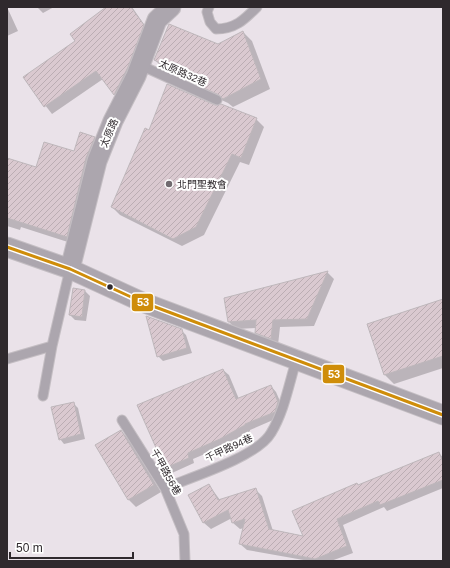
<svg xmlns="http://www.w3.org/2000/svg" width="450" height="568" font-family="Arial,'Noto Sans TC',sans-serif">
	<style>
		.shadow { fill: #0003 }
		.building { fill: url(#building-hatch); stroke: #beb7bb }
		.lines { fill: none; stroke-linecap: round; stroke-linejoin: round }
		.lane-casing { stroke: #c4bec3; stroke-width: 11 }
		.street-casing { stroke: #c4bec3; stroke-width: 21 }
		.lane { stroke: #aca6ae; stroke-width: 9 }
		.street { stroke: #aca6ae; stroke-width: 19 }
		.bus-1-casing { stroke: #fff; stroke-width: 6 }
		.bus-1 { stroke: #cf8d09; stroke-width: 3 }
		.poi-dot { fill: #706a6f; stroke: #fff; stroke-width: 1.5 }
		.bus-dot { fill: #2f292d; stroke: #fff; stroke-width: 1.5 }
		.labels { text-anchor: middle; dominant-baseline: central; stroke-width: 4; stroke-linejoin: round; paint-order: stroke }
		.street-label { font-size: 10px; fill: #2f292d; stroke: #fff }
		.poi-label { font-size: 10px; fill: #2f292d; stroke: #fff; text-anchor: start }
		.line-badge { stroke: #fff; stroke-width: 1.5 }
		.badge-label { font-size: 11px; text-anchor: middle; font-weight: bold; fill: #fff }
	</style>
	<defs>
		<pattern id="building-hatch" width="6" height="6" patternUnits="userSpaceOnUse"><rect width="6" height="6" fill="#dac9d0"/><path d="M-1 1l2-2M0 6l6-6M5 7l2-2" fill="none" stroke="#bbadb3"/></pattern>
	</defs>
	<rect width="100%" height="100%" fill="#eae2e9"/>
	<path class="shadow" d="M 7,7 L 18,31 L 7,36 Z
		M 37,7 L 54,7 L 43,13 Z
		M 106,7 L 132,7 L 150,33 L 121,101 L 103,79 L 52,114 L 24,78 L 76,42 Z
		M 243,32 L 252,41 L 270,89 L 233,107 L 228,103 L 182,82 L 175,74 L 164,69 L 155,60 L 218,45 Z
		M 214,107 L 256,119 L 264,127 L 249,165 L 240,162 L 204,235 L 182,246 L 120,215 L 112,207 L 149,131 Z
		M 94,137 L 102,145 L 74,244 L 21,227 L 20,230 L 7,226 L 7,159 L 37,169 L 75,152 Z
		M 327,272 L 334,279 L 314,326 L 280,327 L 278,345 L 263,340 L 256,332 L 256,328 L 236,329 L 229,322 L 225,299 Z
		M 85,291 L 90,296 L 86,321 L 75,320 L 70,315 Z
		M 443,300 L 443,368 L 394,384 L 384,374 Z
		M 181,330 L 186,335 L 192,353 L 163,361 L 158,356 Z
		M 223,370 L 229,375 L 239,399 L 271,386 L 276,392 L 283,408 L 280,417 L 250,430 L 250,431 L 226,445 L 193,459 L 194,463 L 172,473 L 166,468 L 139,406 Z
		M 73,403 L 78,408 L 85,439 L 64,444 L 60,439 Z
		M 121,431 L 128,438 L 161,492 L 136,507 L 129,500 L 96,445 Z
		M 438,453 L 443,457 L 443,488 L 387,511 L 384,507 L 343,525 L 353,553 L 331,561 L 309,561 L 247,550 L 240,544 L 244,528 L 240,529 L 233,523 L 232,518 L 211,529 L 204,523 L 190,495 L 209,485 L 220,500 L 255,489 L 262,496 L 273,531 L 304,537 L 357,484 L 359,486 Z"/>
	<path class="building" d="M 106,7 L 131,7 L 144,25 L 128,67 L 114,95 L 96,71 L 44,107 L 23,77 L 75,41 L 70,34 Z
		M 169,24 L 218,44 L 243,31 L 261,79 L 223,99 L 219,95 L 171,73 L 173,69 L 154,60 Z
		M 167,84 L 215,105 L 221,104 L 257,118 L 241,158 L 232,154 L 196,227 L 173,239 L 111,207 L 145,128 L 149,130 Z
		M 80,132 L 95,137 L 86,158 L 67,237 L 7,218 L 7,158 L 36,167 L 44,142 L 74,151 Z
		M 328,271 L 307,319 L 273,320 L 271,339 L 255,333 L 256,320 L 228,322 L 224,298 Z
		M 73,288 L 85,290 L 82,317 L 69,315 Z
		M 443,299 L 443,356 L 384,375 L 367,324 Z
		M 146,316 L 182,329 L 187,348 L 157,357 Z
		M 223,369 L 236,399 L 271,385 L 278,402 L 275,412 L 245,424 L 245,425 L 220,439 L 188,453 L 189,458 L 165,468 L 137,405 Z
		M 74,402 L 81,434 L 59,440 L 51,407 Z
		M 121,430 L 154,485 L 128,500 L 95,445 Z
		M 439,452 L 443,462 L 443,480 L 380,505 L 378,501 L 337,519 L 347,546 L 315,559 L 239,544 L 245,519 L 232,523 L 228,510 L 203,523 L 188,495 L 209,484 L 218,500 L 256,488 L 269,529 L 303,536 L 292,511 L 357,483 L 358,485 Z"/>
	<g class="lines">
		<g class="lane-casing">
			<path id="lane" d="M 209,7 L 207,12 L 210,22 L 216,29 C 235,29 244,20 257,7
				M 140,65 L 217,100
				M 7,359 L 52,346 L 70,269
				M 43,396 L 52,346
				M 122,420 L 165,488 L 184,534 L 185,561
				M 165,488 C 192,477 257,457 271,433 C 284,412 289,384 296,361"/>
		</g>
		<g class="street-casing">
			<path id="street" d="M 7,247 L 70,269 L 142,302 L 443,415
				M 70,269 L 97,161 L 113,121 L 136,76 L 157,20 L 171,7"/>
		</g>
		<use href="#lane" class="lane"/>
		<use href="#street" class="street"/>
		<g class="bus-1-casing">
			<path id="bus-1" d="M 7,247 L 70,269 L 142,302 L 443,415"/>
		</g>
		<use href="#bus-1" class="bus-1"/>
	</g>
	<circle class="poi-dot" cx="169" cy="184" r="4"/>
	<circle class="bus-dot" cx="110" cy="287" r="3.5"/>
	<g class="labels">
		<g class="street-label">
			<text transform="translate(183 73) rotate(24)">太原路32巷</text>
			<text transform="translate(109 133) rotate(-67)">太原路</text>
			<text transform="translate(229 448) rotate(-25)">千甲路94巷</text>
			<text transform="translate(166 472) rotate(61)">千甲路56巷</text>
		</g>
		<g class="poi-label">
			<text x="177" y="184">北門聖教會</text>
		</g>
	</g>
	<g class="line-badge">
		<rect x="131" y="293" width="23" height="19" rx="4" fill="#cf8d09"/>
		<rect x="322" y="364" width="23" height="20" rx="4" fill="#cf8d09"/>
	</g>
	<g class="badge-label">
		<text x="143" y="306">53</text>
		<text x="334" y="378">53</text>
	</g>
	<rect width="450" height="568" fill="none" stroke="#2f292d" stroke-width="16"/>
	<path d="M10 552v6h123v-6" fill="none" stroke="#2f292d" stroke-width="2"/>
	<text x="16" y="552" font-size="12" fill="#2f292d" stroke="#ffffff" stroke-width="3" paint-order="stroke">50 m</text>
</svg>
